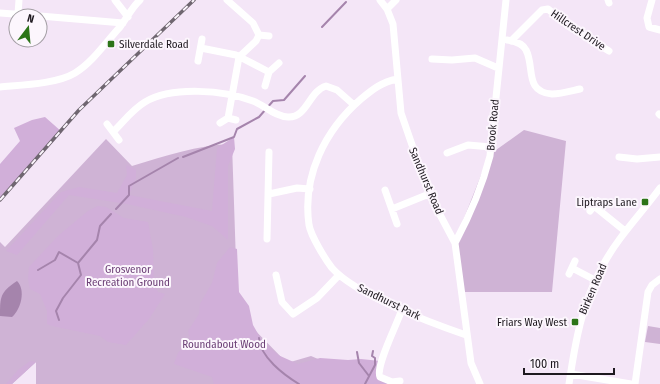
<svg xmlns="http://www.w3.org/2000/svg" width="660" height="384" font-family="'Fira Sans Condensed',sans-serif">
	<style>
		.green { fill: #cfb3d5 }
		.forest { fill: #d1afd9 }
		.water { fill: #a584ac }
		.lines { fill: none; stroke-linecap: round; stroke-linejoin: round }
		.stream { stroke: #a584ac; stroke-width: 2 }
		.minor { stroke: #fff; stroke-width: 7 }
		.rail-casing { stroke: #6f6670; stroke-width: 3.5 }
		.rail { stroke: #fcf6fd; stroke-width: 2; stroke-dasharray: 6; stroke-linecap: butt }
		.poi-dot { fill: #2c7418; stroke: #fcf6fd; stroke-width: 1.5 }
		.labels { text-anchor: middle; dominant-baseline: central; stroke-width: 4; stroke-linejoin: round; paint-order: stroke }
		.street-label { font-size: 11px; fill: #1e191f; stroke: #fcf6fd }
		.poi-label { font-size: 11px; fill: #1e191f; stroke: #fcf6fd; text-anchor: end }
		.park-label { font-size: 11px; fill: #6d4177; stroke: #fcf6fd }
	</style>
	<rect width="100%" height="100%" fill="#f4e6f7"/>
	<path class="green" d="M 524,130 L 566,141 L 552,292 L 464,292 L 456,238 L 489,155 Z
		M 106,139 L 132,166 C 165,156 197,145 232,144 L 237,292 L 244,319 L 287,363 L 311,356 L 377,384 L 36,384 L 36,362 L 12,384 L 0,384 L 0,242 L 5,247 Z
		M 648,326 L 660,328 L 660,344 L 645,342 Z"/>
	<path class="forest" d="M 45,117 L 62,132 L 0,201 L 0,164 L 20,141 L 14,128 L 32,120 Z
		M 234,137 L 235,149 L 228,166 L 228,240 L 212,226 L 186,217 L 127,204 L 69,195 L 17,255 L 6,251 L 61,192 L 79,187 L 117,193 L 127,175 L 126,165 L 136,169 L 136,178 L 129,195 L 212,211 L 217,148 Z
		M 98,206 L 106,207 L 124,218 L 148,222 L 153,250 L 154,284 L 158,292 L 165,294 L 149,319 L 126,345 L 108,342 L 100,336 L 52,326 L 47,324 L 47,311 L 40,294 L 30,289 L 28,279 L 29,267 L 58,236 L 88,211 Z
		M 230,247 L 237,249 L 239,292 L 249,306 L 253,325 L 261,339 L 269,347 L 278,355 L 298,364 L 320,358 L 348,360 L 361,359 L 380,361 L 384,381 L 391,384 L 214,384 L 212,377 L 174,364 L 178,353 L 190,339 L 188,331 L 199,314 L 200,304 L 212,283 L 217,263 Z
		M 30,361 L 36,362 L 12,384 L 6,384 L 18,370 Z"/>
	<path class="water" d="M 17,281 C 26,290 21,309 12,317 L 0,316 C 0,297 0,292 17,281 Z"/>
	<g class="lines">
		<path class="stream" d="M 322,27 L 346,2
			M 183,157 L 234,137 L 237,129 L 259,117 L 273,101 L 284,100 L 305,76
			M 116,209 L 129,195 L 129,186 L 178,158
			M 78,263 L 97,240 L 100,226 L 111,214
			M 38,270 L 55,260 L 59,252 L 78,263 L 81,275 L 63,298 L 56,311 L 59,320
			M 259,338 C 260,357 284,375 299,384
			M 357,352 L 359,363 L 369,376
			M 365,384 L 375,365 L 375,358 L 372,356 L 373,351"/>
		<path class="minor" d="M 115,0 L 128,17
			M 227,0 L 253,23 L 259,35 L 256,41 L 239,57 L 228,118
			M 380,0 L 387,9 L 393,24 L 401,113 L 429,194 L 455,243 L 471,363 L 480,384
			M 608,0 L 609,3
			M 652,0 L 647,18 L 649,27 L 660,30
			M 387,9 L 396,0
			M 0,13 L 40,16
			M 18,14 L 19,0
			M 40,16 L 123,23
			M 259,35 L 269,36
			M 507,40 C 514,41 523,44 526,50 C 535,67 524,92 552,94 C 561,94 571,91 580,89
			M 511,41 L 542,10 L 548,9 L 568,26 L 609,51
			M 201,48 L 236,55 L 269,72
			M 432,59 L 452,60 L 475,58 L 498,68
			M 198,61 L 202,39
			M 397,79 C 382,82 373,89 361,99 C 325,130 302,176 309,225 C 311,236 325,259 332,268 C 356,295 431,323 466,335
			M 265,86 L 269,72 L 279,63
			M 0,87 C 21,85 57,84 75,73 C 93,62 106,42 120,27 C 127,18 132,7 140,0
			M 659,114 L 660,115
			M 220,123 L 228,118 L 236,120
			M 107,124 L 119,140
			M 114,131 C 124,121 133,109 145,102 C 172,86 224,90 253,101 C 264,105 276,117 288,117 C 307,118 309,91 326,86 L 337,90 L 354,105
			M 447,153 L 468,145 L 491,147
			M 619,157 L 637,159 L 660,157
			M 385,190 L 397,224
			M 269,194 L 297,188 L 310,189
			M 594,206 L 625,231
			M 392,209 L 429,194
			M 590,211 L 598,201
			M 267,239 L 269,152
			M 455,243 C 470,215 482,187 490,156 L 506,0
			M 572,268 L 595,280
			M 569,274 L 575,261
			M 276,275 L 282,302 L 293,314 L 317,298 L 339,275
			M 571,374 L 631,384
			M 400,381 L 392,382 L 380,377 C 375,366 398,323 402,309
			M 569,384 C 575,343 582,303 602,267 C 617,238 641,214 660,188
			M 635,384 L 648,292 L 652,285 L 660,279"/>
		<g class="rail-casing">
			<path id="rail" d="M 0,200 L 79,110 L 194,0"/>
		</g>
		<use href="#rail" class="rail"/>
	</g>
	<g class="poi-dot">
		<rect x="107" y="40" width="8" height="8" rx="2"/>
		<rect x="641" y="198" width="8" height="8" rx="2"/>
		<rect x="571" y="318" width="8" height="8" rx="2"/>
	</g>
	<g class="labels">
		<g class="street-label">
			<text transform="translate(578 30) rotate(34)">Hillcrest Drive</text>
			<text transform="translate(493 125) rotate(-85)">Brook Road</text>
			<text transform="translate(426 181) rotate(67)">Sandhurst Road</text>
			<text transform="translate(593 289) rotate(-67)">Birken Road</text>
			<text transform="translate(389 302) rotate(26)">Sandhurst Park</text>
		</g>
		<g class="poi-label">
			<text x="119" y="44" text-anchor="start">Silverdale Road</text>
			<text x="637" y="202">Liptraps Lane</text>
			<text x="567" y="322">Friars Way West</text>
		</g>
		<g class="park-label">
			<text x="128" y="269">Grosvenor<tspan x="128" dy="13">Recreation Ground</tspan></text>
			<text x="224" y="344">Roundabout Wood</text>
		</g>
	</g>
	<g transform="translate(28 28) rotate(16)"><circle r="19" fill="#fcf6fd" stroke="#a39ea4"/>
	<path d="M0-3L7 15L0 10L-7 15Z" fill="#2c7418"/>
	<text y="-6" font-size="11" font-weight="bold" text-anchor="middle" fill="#1e191f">N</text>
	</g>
	<path d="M524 368v6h90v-6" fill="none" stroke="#1e191f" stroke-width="2"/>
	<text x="530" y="368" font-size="12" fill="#1e191f" stroke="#fcf6fd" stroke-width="3" paint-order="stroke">100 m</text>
</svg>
